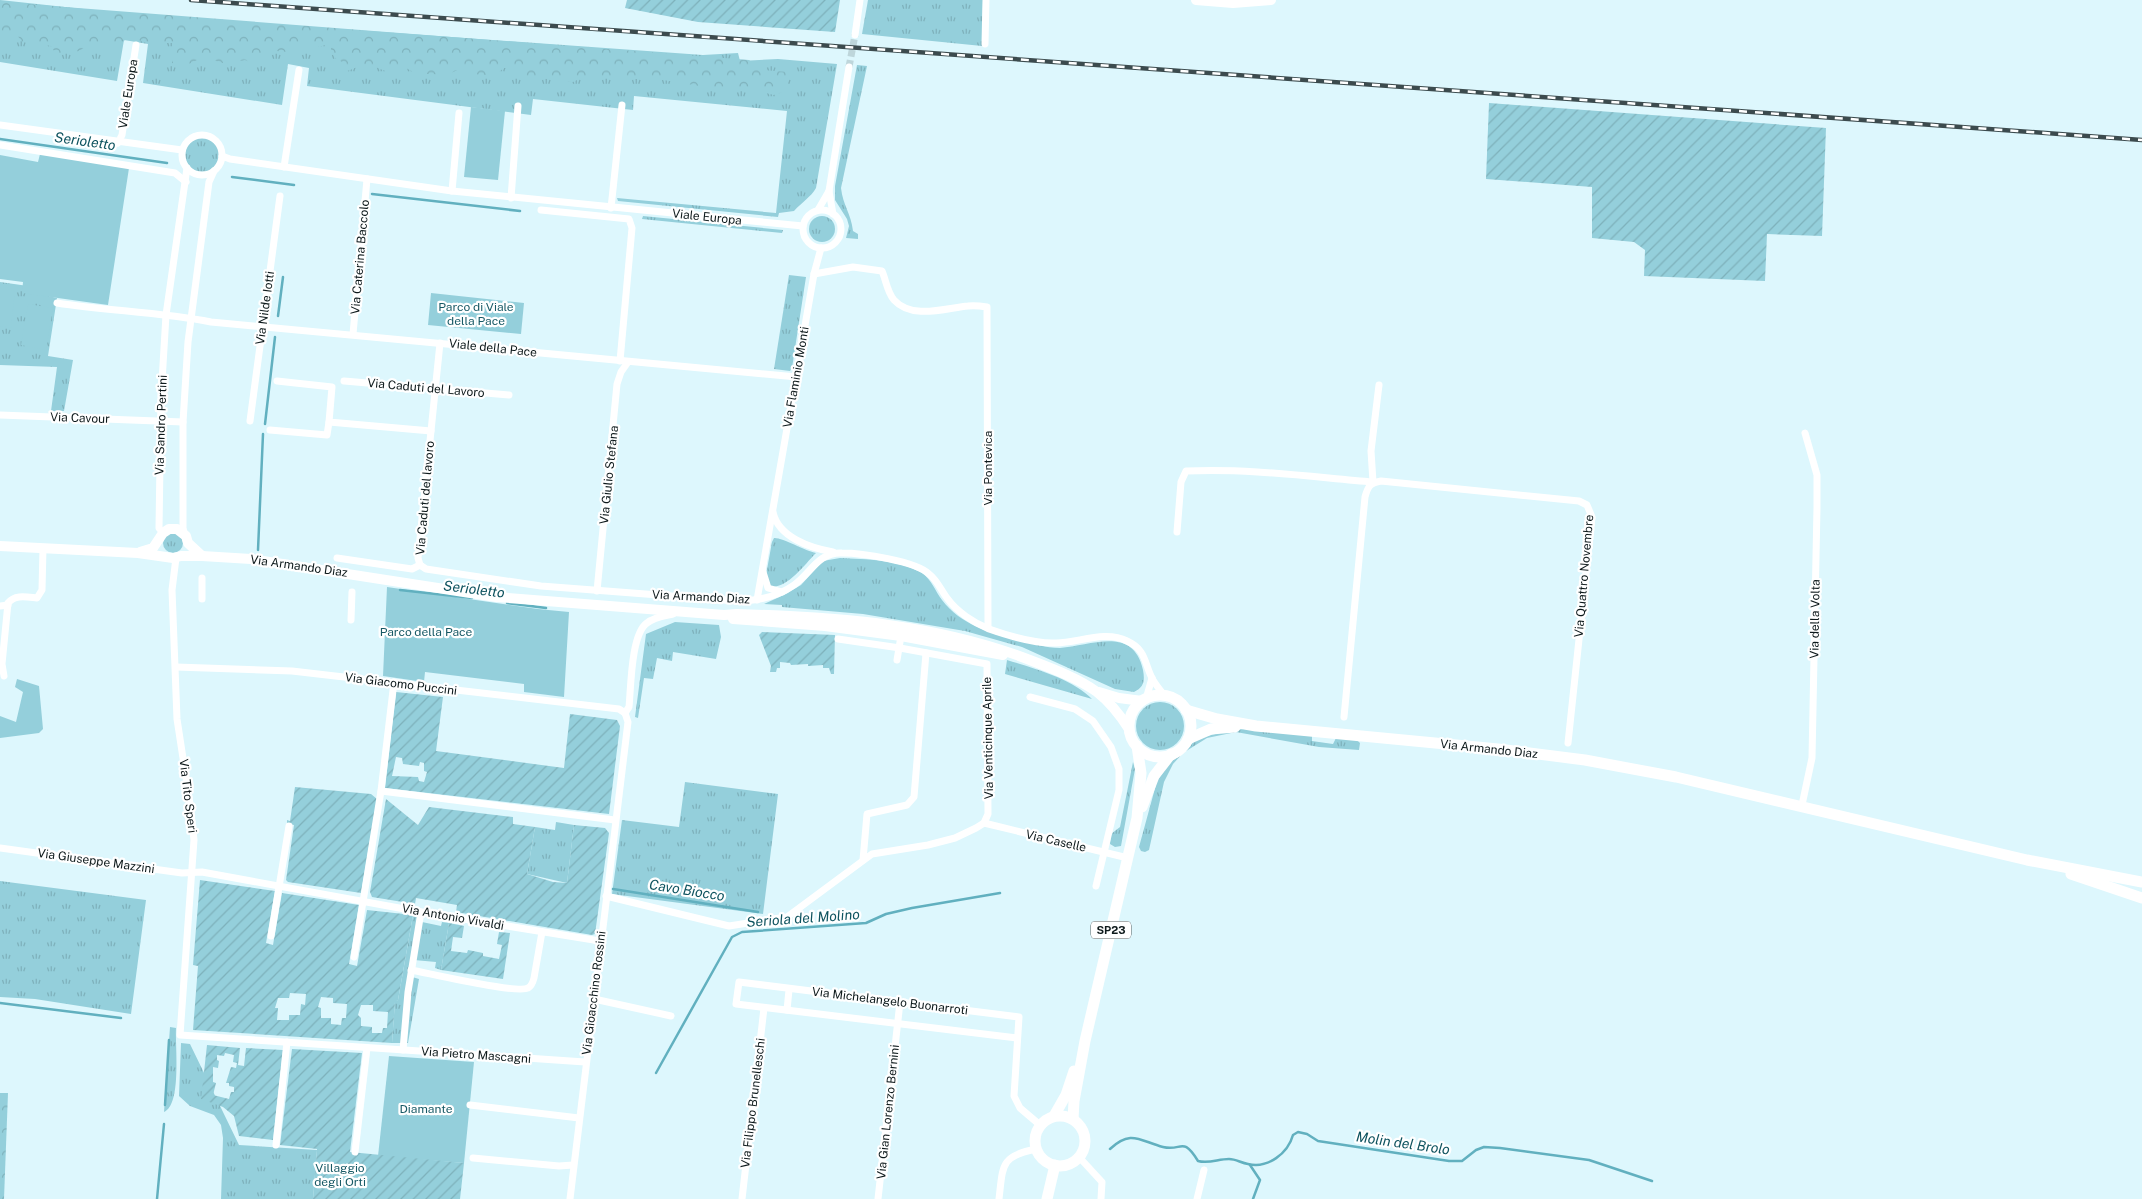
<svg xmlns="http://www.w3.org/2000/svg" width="2142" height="1199" font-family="'Public Sans',sans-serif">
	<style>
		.grass { fill: url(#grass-tufts) }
		.forest { fill: url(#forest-crowns) }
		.park { fill: #94cfdb }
		.garden { fill: url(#garden-furrows); fill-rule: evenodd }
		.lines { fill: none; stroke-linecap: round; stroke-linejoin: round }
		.stream { stroke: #61b0bf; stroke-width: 2.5 }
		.street-tunnel { stroke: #bed6db; stroke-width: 7; stroke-dasharray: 7 3.5; stroke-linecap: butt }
		.street { stroke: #fff; stroke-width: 7 }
		.secondary { stroke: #fff; stroke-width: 10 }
		.primary { stroke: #fff; stroke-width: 11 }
		.rail-casing { stroke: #3c4b4e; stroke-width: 4.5 }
		.rail { stroke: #fff; stroke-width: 2.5; stroke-dasharray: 8; stroke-linecap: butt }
		.labels { text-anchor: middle; stroke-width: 4.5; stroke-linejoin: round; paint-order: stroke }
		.shield { fill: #fff; stroke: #565e5f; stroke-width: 1 }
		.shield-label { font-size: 11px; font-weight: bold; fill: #0d191b }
		.street-label { font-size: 12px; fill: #0d191b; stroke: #fff }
		.park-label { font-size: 12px; fill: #175965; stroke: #fff }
		.water-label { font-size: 14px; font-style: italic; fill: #0e535f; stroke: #fff }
	</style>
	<defs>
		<pattern id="grass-tufts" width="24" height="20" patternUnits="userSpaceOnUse" patternTransform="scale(1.25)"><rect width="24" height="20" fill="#94cfdb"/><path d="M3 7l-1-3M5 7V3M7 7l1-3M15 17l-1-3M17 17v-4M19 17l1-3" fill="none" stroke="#7eb1bb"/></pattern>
		<pattern id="forest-crowns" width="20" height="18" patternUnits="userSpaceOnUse" patternTransform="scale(1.25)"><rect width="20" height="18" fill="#94cfdb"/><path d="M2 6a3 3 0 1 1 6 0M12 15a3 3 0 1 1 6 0" fill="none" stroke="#7eb1bb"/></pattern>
		<pattern id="garden-furrows" width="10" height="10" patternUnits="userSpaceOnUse" patternTransform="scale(1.25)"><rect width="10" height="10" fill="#94cfdb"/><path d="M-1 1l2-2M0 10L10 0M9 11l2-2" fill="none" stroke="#7eb1bb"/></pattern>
	</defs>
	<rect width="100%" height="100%" fill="#ddf7fd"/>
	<g class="grass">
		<path d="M0 0 130 14 703 55 738 53 740 61 778 59 837 64 816 188C811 197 802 202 794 211L779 213 778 217 618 201 617 198 776 213 787 111 634 96 633 110 533 99 531 115 307 86 309 68 288 64 282 105 143 83 148 44 124 40 117 81 0 62Z"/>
		<path d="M868 0H983L982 46 862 34Z"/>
		<path d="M857 65 867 66 841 188C843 206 851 213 853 231L858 234V239L846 238 849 226 847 219 835 200V186Z"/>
		<circle cx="202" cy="155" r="17"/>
		<circle cx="822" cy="229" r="13"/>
		<path d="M643 216 783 230 782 233 642 219Z"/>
		<path d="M789 275 806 277 792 368 790 371 774 369Z"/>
		<path d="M0 282 28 286 27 291 57 298 48 356 73 360 64 411H51L57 367 0 365Z"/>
		<circle cx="173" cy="543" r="10"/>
		<path d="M774 538C781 537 806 551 816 553 804 565 789 587 771 587L766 575 772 542Z"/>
		<path d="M840 558C866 559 899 560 922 573 932 580 935 591 942 600 961 625 990 633 1019 640 1031 643 1046 648 1060 648 1091 646 1133 625 1143 670 1145 681 1144 687 1134 692L1115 689 1022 647 965 631 863 614 782 607V605L764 604 786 594 801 585 823 561Z"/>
		<path d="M675 622 719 625 721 637 716 659 673 652 672 661 657 658 653 679 644 678 638 718 635 717 646 634Z"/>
		<path d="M1007 660C1033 668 1073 679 1092 699L1005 674Z"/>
		<circle cx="1160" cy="726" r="24"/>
		<path d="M1244 729 1312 736V741L1333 744 1336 738 1357 740 1360 743 1359 750 1319 747 1236 732 1207 738 1183 753 1173 764 1164 782 1149 850 1145 852 1141 851 1139 847 1157 781 1171 760 1183 752 1198 738 1233 730Z"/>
		<path d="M1133 762 1135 769 1121 846 1115 847 1110 844 1111 834 1120 827Z"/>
		<path d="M685 782 778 794 763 914 612 894 622 820 679 827Z"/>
		<path d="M556 822 574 825 567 883 527 874 535 827 555 830Z"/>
		<path d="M0 881 146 900 131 1014 35 999 0 997Z"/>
		<path d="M413 915 419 916 409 976 419 979 408 1043H392L395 1001 398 1000Z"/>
		<path d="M422 922 441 926 442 922 449 923 441 970 435 968 436 962 414 960Z"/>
		<path d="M170 1027 176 1028C175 1045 182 1105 164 1112Z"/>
		<path d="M181 1043 190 1044 239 1145 317 1150 313 1199H221L223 1138 221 1125 214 1115 190 1106 179 1096Z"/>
	</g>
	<g class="forest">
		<path d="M0 2 749 60 762 70 789 72 786 91 774 95 742 87H706L663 80 583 77 573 82 522 76 510 68H504L496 74 486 75 472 74 461 68C441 80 438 71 419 75L404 67 396 68 393 72C383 72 378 67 370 65 362 62 355 69 347 71L340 60H337L331 52V47L328 44 319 47 310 43C301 45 293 51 283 52 278 52 273 49 267 48L265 56 254 64 245 60 226 64 203 57 185 66 172 63 173 43H148L132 38 126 39 115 49H111L106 46 103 47 93 42 79 51 56 54 51 46 39 44 36 39H28L23 43 17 35H15L7 47 0 49Z"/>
		<path d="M0 1093H8L4 1199H0Z"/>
	</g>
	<g class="park">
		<path d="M471 107 505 111 498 180 464 177Z"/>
		<path d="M40 154 129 168 108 305 22 293 23 282 0 279V155L38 162Z"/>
		<path d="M0 288 15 291 11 328 0 326Z"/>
		<path d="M431 293 524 303 521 334 428 325Z"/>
		<path d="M28 304 53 308 46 350 21 345Z"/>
		<path d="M387 587 538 609 569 612 564 697 524 692V684L425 672 424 682 383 676Z"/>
		<path d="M17 679 39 686 43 729 39 733 0 738V716L16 722 23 692 15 687Z"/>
		<path d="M389 1056 474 1062 464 1163 378 1156Z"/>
	</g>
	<g class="garden">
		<path d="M627 0H840L835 32 698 22 625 8Z"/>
		<path d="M1489 103 1826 128 1822 236 1767 234 1765 281 1644 276 1645 250 1634 242 1592 238V187L1486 179Z"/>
		<path d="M762 632 835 635 834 674H831L829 668H823V665L808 666V664L791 665 790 663 780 662V668H777L776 672H770L771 666 759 635Z"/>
		<path d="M396 692 443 697 436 751 564 768 570 714 617 720 620 726 609 814 385 788ZM396 757 402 758 403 764 419 766 420 762 424 763V771L427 772 424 782 419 781 418 777 392 776Z"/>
		<path d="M295 787 371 794 377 799 361 893 288 882 286 880 294 825 287 824V820L290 821Z"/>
		<path d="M386 799 418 825 429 807 513 817V824L535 827 527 874 553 882 567 883 574 825 605 828 609 833 595 934 592 935 456 912 457 905 416 898 415 904 372 897 370 892Z"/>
		<path d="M200 880 275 891 266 943 273 945 282 893 359 905 349 964 357 966 367 910 413 915 398 1000 395 1002 392 1043 193 1030 198 966 193 965ZM290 993 306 994 305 1005 301 1004 300 1015H289V1020H277L278 1008H275L278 998H289ZM321 997 333 998V1003L347 1004 346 1018H342L341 1025 331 1024V1018H321V1008L318 1007ZM361 1005H373V1011L388 1012 387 1028H383L382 1033H372V1027L361 1026V1018L358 1015Z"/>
		<path d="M449 923 464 926 462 938 453 937 451 951 467 953 468 950 483 953V956L499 959 502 945 497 944 499 932 510 933 503 979 441 970Z"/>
		<path d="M207 1045 240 1048 238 1065 244 1066 246 1048 283 1050 273 1140 239 1136 234 1116 223 1107 201 1099ZM225 1053 234 1055 233 1062 237 1063 236 1068 231 1067 226 1083H229V1086L234 1087V1092H231L229 1099 213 1095 216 1083 213 1082V1067L218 1068 219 1061 217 1060V1055L224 1056Z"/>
		<path d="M292 1049 362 1053 350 1152 464 1163 460 1199H313L317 1149 280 1145Z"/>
	</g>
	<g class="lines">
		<g class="stream">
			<path d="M0 139 167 163"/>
			<path d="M232 177 294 185"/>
			<path d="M372 194 520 211"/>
			<path d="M278 316 283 277"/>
			<path d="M265 424 275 337"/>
			<path d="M258 550 263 434"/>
			<path d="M400 590 472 598"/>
			<path d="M507 603 546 608"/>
			<path d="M613 889 758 912"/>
			<path d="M0 1003 121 1018"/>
			<path d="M656 1073 732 937 742 932 866 923 886 914 912 908 1000 893"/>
			<path d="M165 1105 169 1040"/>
			<path d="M1110 1149C1131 1129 1140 1141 1163 1147 1182 1152 1182 1135 1198 1161 1209 1164 1218 1159 1229 1159 1236 1159 1241 1163 1248 1164 1268 1169 1288 1153 1293 1135L1298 1132 1307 1134 1318 1141 1449 1161H1462L1476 1150 1484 1147 1500 1148 1589 1160 1652 1181"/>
			<path d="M1250 1165 1260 1180 1253 1199"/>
			<path d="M157 1199 164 1124"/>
		</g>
		<path class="street-tunnel" d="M849 67 855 35"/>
		<g class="street">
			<path d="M855 35 860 0"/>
			<path d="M985 44 986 0"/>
			<path d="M0 125 182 150"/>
			<circle cx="202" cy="155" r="20"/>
			<path d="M118 143 122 135 136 45"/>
			<path d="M0 145 175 173 186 182"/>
			<path d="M222 156 230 159 452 191 803 226"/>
			<path d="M284 167 299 70"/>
			<path d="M452 191 459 113"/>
			<path d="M511 198 518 106"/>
			<path d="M611 208 622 105"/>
			<path d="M541 210 629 219 632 228 620 361"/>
			<path d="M818 210 829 191"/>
			<circle cx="822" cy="229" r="19"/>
			<path d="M833 214 829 191 849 67"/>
			<path d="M814 274 853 267 882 271C886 280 887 292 894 300 912 320 946 308 968 306 975 305 981 306 987 307L988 628"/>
			<path d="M57 303C108 311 160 312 211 322L797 377"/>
			<path d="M353 334 367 179"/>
			<path d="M277 381 332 387 329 422 431 431"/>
			<path d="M344 381 509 395"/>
			<path d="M0 415 183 422"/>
			<path d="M250 421 280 196"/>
			<path d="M270 430 327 435 329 422"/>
			<path d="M773 512C778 537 810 548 833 552"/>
			<path d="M1177 532 1181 482 1186 471C1248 468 1312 477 1373 482L1371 451 1379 385"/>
			<path d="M163 533 159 528 161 398 166 315 187 168"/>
			<path d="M185 536 183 528V422L188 342 209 182 214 171"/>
			<path d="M176 558 172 590 177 719 190 804 194 840 180 1035 585 1062"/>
			<path d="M337 558 412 569 420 565"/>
			<path d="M420 565 426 569 541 586 737 601C757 601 777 597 794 585 811 573 818 552 842 553 861 553 916 561 929 574 937 580 941 590 947 598 957 612 974 623 989 629 1009 636 1034 644 1056 643 1078 643 1105 630 1127 641 1147 650 1144 664 1153 680 1156 685 1160 690 1164 695"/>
			<path d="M420 565 418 558 440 343"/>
			<path d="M763 572 768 588 782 592"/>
			<path d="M202 578V599"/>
			<path d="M597 591 617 384 621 372 628 362"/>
			<path d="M757 600 814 274 821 248"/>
			<path d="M0 606 8 605"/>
			<path d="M351 620 352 592"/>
			<path d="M897 660 901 636"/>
			<path d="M176 667 292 671 619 709 625 713"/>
			<path d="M4 676 2 664 8 603C15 594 27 597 37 598L42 590 43 548"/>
			<path d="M1030 697 1075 709 1093 721 1111 747 1119 769V790L1096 886"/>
			<path d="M1146 699 1152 678"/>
			<path d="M1344 717 1365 497C1368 486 1370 483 1381 481L1579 501 1587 505 1592 517 1568 743"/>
			<path d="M381 791 615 820"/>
			<path d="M1802 805 1812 758 1817 507V475L1805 433"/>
			<path d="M984 823 1128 858"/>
			<path d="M0 848 182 873 202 872 421 912 600 941"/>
			<path d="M863 860 867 814 907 805 914 797 926 653"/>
			<path d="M606 896 729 926 787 917 872 854 928 845 955 838 976 828 984 823 988 814 987 664 900 648 838 639"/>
			<path d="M271 936 289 826"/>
			<path d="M354 957 381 791 394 682"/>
			<path d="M411 970C428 973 517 994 528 988 532 986 533 982 534 978L542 932"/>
			<path d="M594 999 671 1016"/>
			<path d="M787 1010 789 990"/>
			<path d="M1017 1038 736 1004 739 982 1019 1017 1014 1096 1020 1108 1040 1125"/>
			<path d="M403 1050 408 992 421 912"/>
			<path d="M470 1105 579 1118"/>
			<path d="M276 1145 287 1042"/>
			<path d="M355 1152 367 1048"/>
			<path d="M1079 1157 1102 1182 1101 1199"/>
			<path d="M473 1158 559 1166 573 1165"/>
			<path d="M570 1199 628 722 625 713 629 707C631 687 631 634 647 623 654 617 664 616 673 614"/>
			<path d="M742 1199 764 1008"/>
			<path d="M878 1199 900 1002"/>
			<path d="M999 1199C1003 1166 1000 1156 1036 1149"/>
			<path d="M1197 1199 1204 1170"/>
		</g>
		<g class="secondary">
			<path d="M1196 0 1233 3 1271 0"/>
			<path d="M0 546 138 553 173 558 181 556H202L251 559 496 597 724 615 737 614C839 617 940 624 1035 662 1056 670 1079 679 1097 692 1110 702 1120 715 1129 729"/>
			<path d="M140 552 153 548 163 533 169 529H177L186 536 188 543 202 556"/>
			<path d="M733 619 825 626 901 636 1003 655"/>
			<path d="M1099 692 1119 698 1142 701"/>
		</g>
		<g class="primary">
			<circle cx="1160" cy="726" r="31"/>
			<path d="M1186 710 1217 719 1256 726 1498 749 1585 760 1676 777 2027 860 2142 882"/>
			<path d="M1188 739 1211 729 1235 727"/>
			<path d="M1142 807 1154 776 1171 754"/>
			<path d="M2071 874 2142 898"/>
			<path d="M1054 1116 1066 1095 1074 1071"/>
			<circle cx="1060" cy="1141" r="25"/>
			<path d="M1073 1119 1074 1101 1085 1041 1137 818 1141 773 1137 746"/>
			<path d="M1047 1199 1055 1165"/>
		</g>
		<g class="rail-casing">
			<path id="rail" d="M191 0 2142 140"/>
		</g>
		<use href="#rail" class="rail"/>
	</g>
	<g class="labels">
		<rect class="shield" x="1091" y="921.5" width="40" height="17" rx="4"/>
		<g class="shield-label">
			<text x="1111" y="934">SP23</text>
		</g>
		<g class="street-label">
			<text transform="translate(128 94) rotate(-81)" y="4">Viale Europa</text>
			<text transform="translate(707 217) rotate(6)" y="4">Viale Europa</text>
			<text transform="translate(360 257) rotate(-85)" y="4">Via Caterina Baccolo</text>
			<text transform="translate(265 308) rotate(-82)" y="4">Via Nilde Iotti</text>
			<text transform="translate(493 348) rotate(6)" y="4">Viale della Pace</text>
			<text transform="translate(796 377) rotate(-80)" y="4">Via Flaminio Monti</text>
			<text transform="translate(426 388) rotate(5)" y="4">Via Caduti del Lavoro</text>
			<text transform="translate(80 418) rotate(2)" y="4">Via Cavour</text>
			<text transform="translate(161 425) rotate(-88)" y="4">Via Sandro Pertini</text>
			<text transform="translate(988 468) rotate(-90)" y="4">Via Pontevica</text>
			<text transform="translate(609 475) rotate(-84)" y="4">Via Giulio Stefana</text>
			<text transform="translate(425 498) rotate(-85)" y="4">Via Caduti del lavoro</text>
			<text transform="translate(299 566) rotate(8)" y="4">Via Armando Diaz</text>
			<text transform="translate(1584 576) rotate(-85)" y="4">Via Quattro Novembre</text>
			<text transform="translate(701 597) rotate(3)" y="4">Via Armando Diaz</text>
			<text transform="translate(1815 619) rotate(-89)" y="4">Via della Volta</text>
			<text transform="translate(401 684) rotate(7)" y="4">Via Giacomo Puccini</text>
			<text transform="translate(988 738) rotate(-91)" y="4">Via Venticinque Aprile</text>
			<text transform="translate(1489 749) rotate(6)" y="4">Via Armando Diaz</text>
			<text transform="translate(188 796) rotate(83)" y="4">Via Tito Speri</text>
			<text transform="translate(1056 841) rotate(13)" y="4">Via Caselle</text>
			<text transform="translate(96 861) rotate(8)" y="4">Via Giuseppe Mazzini</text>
			<text transform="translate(453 917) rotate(10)" y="4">Via Antonio Vivaldi</text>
			<text transform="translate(594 993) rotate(-83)" y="4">Via Gioacchino Rossini</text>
			<text transform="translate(890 1001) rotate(7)" y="4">Via Michelangelo Buonarroti</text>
			<text transform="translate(476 1055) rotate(4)" y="4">Via Pietro Mascagni</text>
			<text transform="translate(753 1103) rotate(-83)" y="4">Via Filippo Brunelleschi</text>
			<text transform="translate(888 1112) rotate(-84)" y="4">Via Gian Lorenzo Bernini</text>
		</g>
		<g class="park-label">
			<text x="476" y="311">Parco di Viale<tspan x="476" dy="14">della Pace</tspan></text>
			<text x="426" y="636">Parco della Pace</text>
			<text x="426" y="1113">Diamante</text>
			<text x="340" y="1172">Villaggio<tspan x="340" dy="14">degli Orti</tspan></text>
		</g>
		<g class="water-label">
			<text transform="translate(85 141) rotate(8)" y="5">Serioletto</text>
			<text transform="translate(474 589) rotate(7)" y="5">Serioletto</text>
			<text transform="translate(687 890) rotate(9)" y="5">Cavo Biocco</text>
			<text transform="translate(803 918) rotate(-4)" y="5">Seriola del Molino</text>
			<text transform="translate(1403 1143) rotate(8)" y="5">Molin del Brolo</text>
		</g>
	</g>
</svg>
